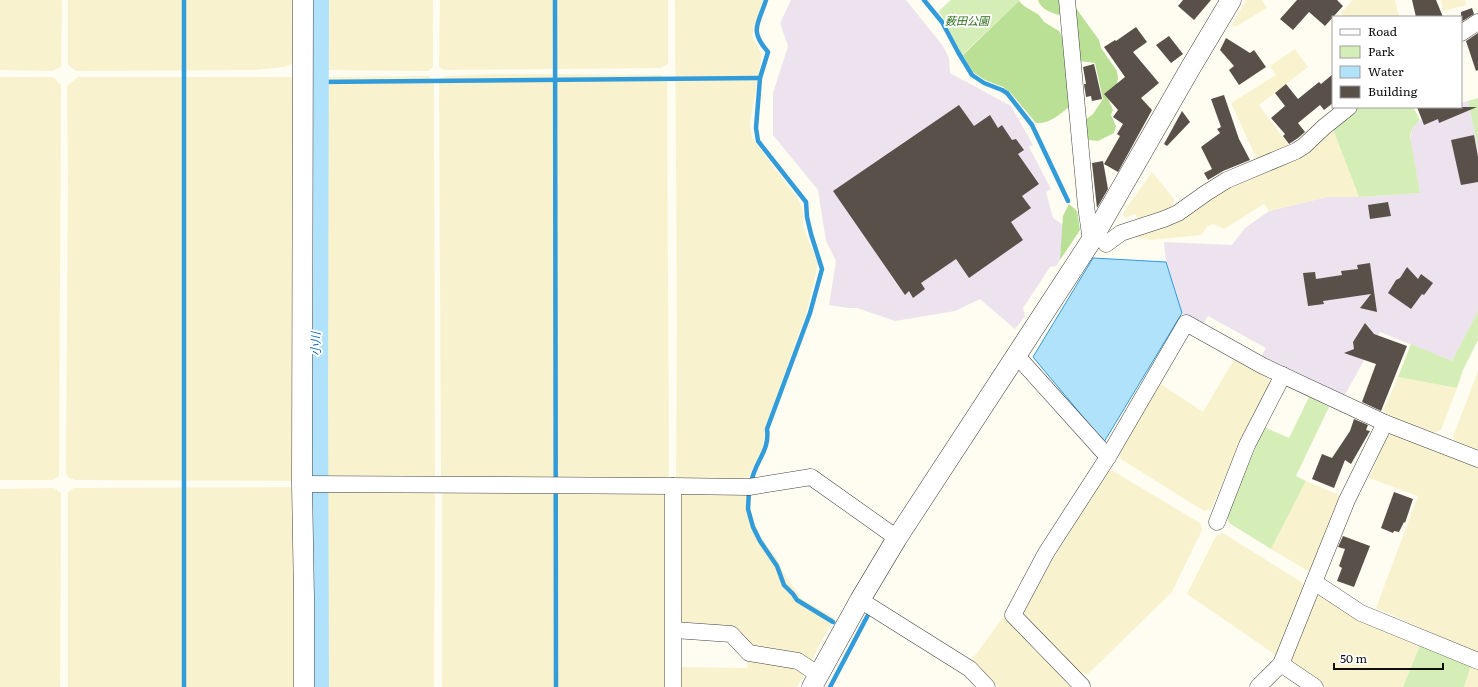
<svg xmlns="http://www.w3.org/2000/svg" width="1478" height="687" font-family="Literata,'Noto Sans JP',serif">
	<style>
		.industrial { fill: #ede3ee }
		.farmland { fill: #f8f3ce }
		.green { fill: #d5eeb7 }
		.forest { fill: #b9e095 }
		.water { fill: #b1e2fb; stroke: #329bd9 }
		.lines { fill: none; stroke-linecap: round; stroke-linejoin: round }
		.stream { stroke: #329bd9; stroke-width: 4.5 }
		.river { stroke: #b1e2fb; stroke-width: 26 }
		.building { fill: #59504a }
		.minor-casing { stroke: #424242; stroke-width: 17 }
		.tertiary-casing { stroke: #424242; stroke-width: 21 }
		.minor { stroke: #fff; stroke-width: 16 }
		.tertiary { stroke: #fff; stroke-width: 20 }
		.labels { text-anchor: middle; stroke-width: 4; stroke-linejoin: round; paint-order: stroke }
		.park-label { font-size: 11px; font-style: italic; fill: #2d6e19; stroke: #fff }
		.water-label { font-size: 12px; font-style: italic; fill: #0d6bad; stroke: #fff }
	</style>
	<rect width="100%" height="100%" fill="#fffcf1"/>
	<g class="industrial">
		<path d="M791 0H906L943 46 949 58 950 73 1011 106 1033 145 1029 147 1051 189 1046 192 1053 218 1063 225 1060 260 1056 266 1050 267 1023 308 1025 316 1015 329 980 299 955 311 895 321 857 308H848L829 305 836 261 826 241 818 190 773 135V93L788 46 780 23Z"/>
		<path d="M1468 101 1478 148V311L1452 361 1380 332 1343 398 1261 357 1266 348 1208 316 1203 324 1182 313 1166 262 1164 242 1232 245 1245 228 1269 211 1327 197H1359L1420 193 1410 139 1413 127 1420 120 1452 107H1461V103Z"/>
	</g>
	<g class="farmland">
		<path d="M0 0H62L61 67 52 71 0 70Z"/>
		<path d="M68 0H297V56L293 63 284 67 255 70 76 71 68 65Z"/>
		<path d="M312 0H433V67L428 71 325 70 320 69H311Z"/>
		<path d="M440 0H668V64L660 68 444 70 439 67Z"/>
		<path d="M675 0H763L752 36 762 55 750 123 752 138 798 199 803 210V226L818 264 807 311 765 428 763 447 749 476 744 478 680 483 676 478 677 324Z"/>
		<path d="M1246 0H1262L1267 8 1235 27 1232 25Z"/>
		<path d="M1353 0H1395L1399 17H1344L1341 13Z"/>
		<path d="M1441 0H1465L1466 5 1443 11Z"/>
		<path d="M1295 49 1308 67 1259 105 1292 150 1259 164 1231 103 1276 75 1270 66Z"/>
		<path d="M495 74 662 75 667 82 669 479 441 477 439 79 447 76Z"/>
		<path d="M429 76 434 83 435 477 430 483 310 480 312 77Z"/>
		<path d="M0 77H53L61 85 59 476 52 480H0Z"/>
		<path d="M78 77H290L297 81 296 477 290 481 75 480 68 477 66 472 68 177 67 86Z"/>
		<path d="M1331 124 1359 197H1327L1269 211 1264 204 1224 229 1213 224 1208 226 1201 235 1151 240 1133 237Z"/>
		<path d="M1152 172 1174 199 1173 211 1141 223 1135 214 1125 218 1123 213Z"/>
		<path d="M1235 358 1267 377 1270 384 1235 455 1211 509 1204 511 1121 459 1119 452 1159 383 1203 412Z"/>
		<path d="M1478 371V452L1455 442 1453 437Z"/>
		<path d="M1398 377 1457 388 1441 430 1431 434 1382 414Z"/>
		<path d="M1394 433 1478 466V653L1376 608 1418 496 1369 478 1387 436Z"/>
		<path d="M1106 471H1113L1200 523 1202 530 1172 592 1088 674 1078 673 1024 618 1023 609Z"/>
		<path d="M1306 481 1344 497 1313 569 1308 571 1271 549Z"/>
		<path d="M291 487 296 494 297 687H68V492L74 488Z"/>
		<path d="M54 488 61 493 60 687H0V489Z"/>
		<path d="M433 489 435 496 434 687H310L312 490Z"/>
		<path d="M684 490 752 493 750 510 760 536 777 559 783 572 802 599 834 618 809 665 679 628 675 495Z"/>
		<path d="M443 491H665L670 498V687H442V496Z"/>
		<path d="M1223 533 1303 583 1306 589 1280 658 1187 594 1216 536Z"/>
		<path d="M1320 595 1420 645 1403 687H1324L1293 665 1290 655 1314 596Z"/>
		<path d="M1004 616 1072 684V687H998L971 661Z"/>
		<path d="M748 658 790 663 805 672 797 687H677V667L747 668Z"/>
		<path d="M1471 665 1478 668V687H1464Z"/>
	</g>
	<g class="green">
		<path d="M951 0H1020L962 55 939 11Z"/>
		<path d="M1478 98V148L1468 101Z"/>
		<path d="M1353 107H1413L1420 120 1413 127 1410 136 1420 193 1359 197 1331 124Z"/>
		<path d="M1478 311V340L1463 370 1457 388 1398 377 1411 344 1452 361Z"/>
		<path d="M1309 397 1329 407 1296 476 1306 481 1271 549 1229 523 1227 516 1264 427 1289 438Z"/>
		<path d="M1420 645 1471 665 1464 687H1403Z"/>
	</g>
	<g class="forest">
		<path d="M1038 0H1061L1062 16C1053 13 1041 10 1038 0Z"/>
		<path d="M1019 1 1024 6 1039 15 1044 22 1059 31 1066 44 1067 92 1070 97 1069 107C1059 115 1049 124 1036 123L1010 92 1003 87 985 80 973 72 963 55Z"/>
		<path d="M1073 4 1099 40 1101 48 1117 71 1118 78 1115 94 1109 101 1113 110 1111 115 1116 126 1114 133 1098 141 1089 140 1085 134 1083 122 1093 114 1103 99 1095 63 1080 61Z"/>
		<path d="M1069 204 1077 211 1080 230 1060 260 1063 216Z"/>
	</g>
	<path class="water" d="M1093 258 1166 262 1182 313 1104 442 1033 357Z"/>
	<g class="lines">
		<g class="stream">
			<path d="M555 0 556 687"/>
			<path d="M924 0 942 22 958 52 972 75 984 83 1002 90 1007 93 1032 125 1068 201"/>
			<path d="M316 82 760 78"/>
			<path d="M751 483C755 460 770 452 767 429L810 313 822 269 811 234 807 217 806 202 758 141 756 128 760 78 768 52C749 30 758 25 766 0"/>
			<path d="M749 490 748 509 753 527 760 541 777 566 784 585 793 594 797 600 833 622"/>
			<path d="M184 687V0"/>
			<path d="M830 687 868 615"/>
		</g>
		<path class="river" d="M316 687 315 396 316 0"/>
	</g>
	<g class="building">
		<path d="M1183 0H1211L1194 20 1178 6Z"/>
		<path d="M1297 0H1337L1343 6 1325 26 1309 12 1293 30 1280 19Z"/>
		<path d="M1412 0H1436L1443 17H1416Z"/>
		<path d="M1472 8 1474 14 1461 22V12Z"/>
		<path d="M1136 27 1147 42 1133 52 1159 83 1141 98 1152 110 1118 172 1104 164 1120 136 1117 134 1123 124 1113 117 1118 110 1104 94 1125 77 1104 47 1115 40 1116 41Z"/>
		<path d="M1478 33V70L1476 71 1466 41Z"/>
		<path d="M1169 36 1183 54 1171 63 1156 45Z"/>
		<path d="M1226 38 1250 53 1254 50 1266 67 1239 85 1229 70 1234 66 1220 50Z"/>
		<path d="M1094 64 1102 99 1092 101 1091 96 1086 97 1084 84H1086L1083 67Z"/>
		<path d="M1333 74V103L1324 110 1320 105 1298 123 1305 132 1298 138 1289 144 1283 136 1285 134 1271 118 1285 106 1275 93 1286 84 1298 99 1319 82 1321 84Z"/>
		<path d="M1224 95 1239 139 1250 160 1223 171 1208 180 1204 173 1212 169 1201 147 1220 133 1217 129 1221 127 1211 99Z"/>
		<path d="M959 105 974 126 990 115 998 128 1002 125 1012 140 1016 139 1024 150 1018 154 1039 184 1022 196 1031 208 1011 222 1023 240 969 278 956 259 921 283 925 289 913 298 909 291 905 295 833 191Z"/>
		<path d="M1417 107H1477L1439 123 1438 119 1424 125Z"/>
		<path d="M1182 111 1190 122 1167 146 1164 144Z"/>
		<path d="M1474 135 1478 157V182L1461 185 1451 140Z"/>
		<path d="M1103 161 1108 189 1097 208 1092 163Z"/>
		<path d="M1388 202 1391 216 1370 219 1368 205Z"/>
		<path d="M1370 263 1377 312 1360 308 1371 294 1323 301 1324 304 1308 306 1303 273 1315 272 1316 279 1342 275 1341 271 1358 269 1357 265Z"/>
		<path d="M1407 267 1418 279 1421 274 1433 283 1424 295 1422 294 1411 309 1388 293 1396 280 1400 278Z"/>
		<path d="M1365 323 1374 334 1407 346 1381 411 1362 402 1376 364 1344 353 1354 349 1353 342Z"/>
		<path d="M1354 419 1368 425 1366 430 1370 431 1351 464 1345 460 1334 488 1312 479 1322 454 1332 458 1350 431Z"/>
		<path d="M1394 492 1413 499 1405 523 1404 522 1399 532 1394 531 1393 533 1381 528Z"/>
		<path d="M1343 536 1370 546 1354 587 1337 581 1342 568 1339 566 1345 549 1338 547Z"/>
	</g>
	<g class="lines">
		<g class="minor-casing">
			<g id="minor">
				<path d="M1067 0 1086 206 1091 241"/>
				<path d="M1461 33 1478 22"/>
				<path d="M1106 244 1121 233 1164 219 1178 213 1206 193 1227 180 1296 151 1304 146 1324 127 1349 107"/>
				<path d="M1017 356 1108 457"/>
				<path d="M302 484 673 486"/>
				<path d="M1217 522 1247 445 1283 375"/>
				<path d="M1314 582 1361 613 1478 661"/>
				<path d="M860 600 970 669 987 687"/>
				<path d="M674 630 731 634 749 653 798 661 819 675"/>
				<path d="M1281 664 1315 687"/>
				<path d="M673 687V486L749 487 811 477 897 538"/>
				<path d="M1081 687 1082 686 1013 615 1046 553 1108 457 1186 323 1263 366 1385 423 1478 459"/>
				<path d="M1258 687 1281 664 1347 500 1385 423"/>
			</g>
		</g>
		<g class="tertiary-casing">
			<g id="tertiary">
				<path d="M303 0 302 484 304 598V687"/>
				<path d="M812 687 860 600 897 538 1091 241 1191 67 1231 0"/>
			</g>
		</g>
		<use href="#minor" class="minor"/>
		<use href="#tertiary" class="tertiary"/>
	</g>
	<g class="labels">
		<g class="park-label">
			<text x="967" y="25">薮田公園</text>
		</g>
		<g class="water-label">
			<text transform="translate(316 344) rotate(-90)" y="4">小川</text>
		</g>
	</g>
	<rect x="1332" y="16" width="130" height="92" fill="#ffffff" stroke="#9f9f9f"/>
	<rect x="1340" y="29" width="20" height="6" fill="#ffffff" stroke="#9f9f9f"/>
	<text x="1368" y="36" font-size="12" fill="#0f0f0f">Road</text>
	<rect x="1340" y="46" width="20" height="12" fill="#d5eeb7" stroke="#9f9f9f"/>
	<text x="1368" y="56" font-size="12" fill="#0f0f0f">Park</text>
	<rect x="1340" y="66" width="20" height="12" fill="#b1e2fb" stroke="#9f9f9f"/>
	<text x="1368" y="76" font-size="12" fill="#0f0f0f">Water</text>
	<rect x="1340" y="86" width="20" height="12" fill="#59504a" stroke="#9f9f9f"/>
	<text x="1368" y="96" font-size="12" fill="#0f0f0f">Building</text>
	<path d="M1334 663v6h109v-6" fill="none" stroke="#0f0f0f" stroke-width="2"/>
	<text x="1340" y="663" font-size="12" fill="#0f0f0f" stroke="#ffffff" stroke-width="3" paint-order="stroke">50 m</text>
</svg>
